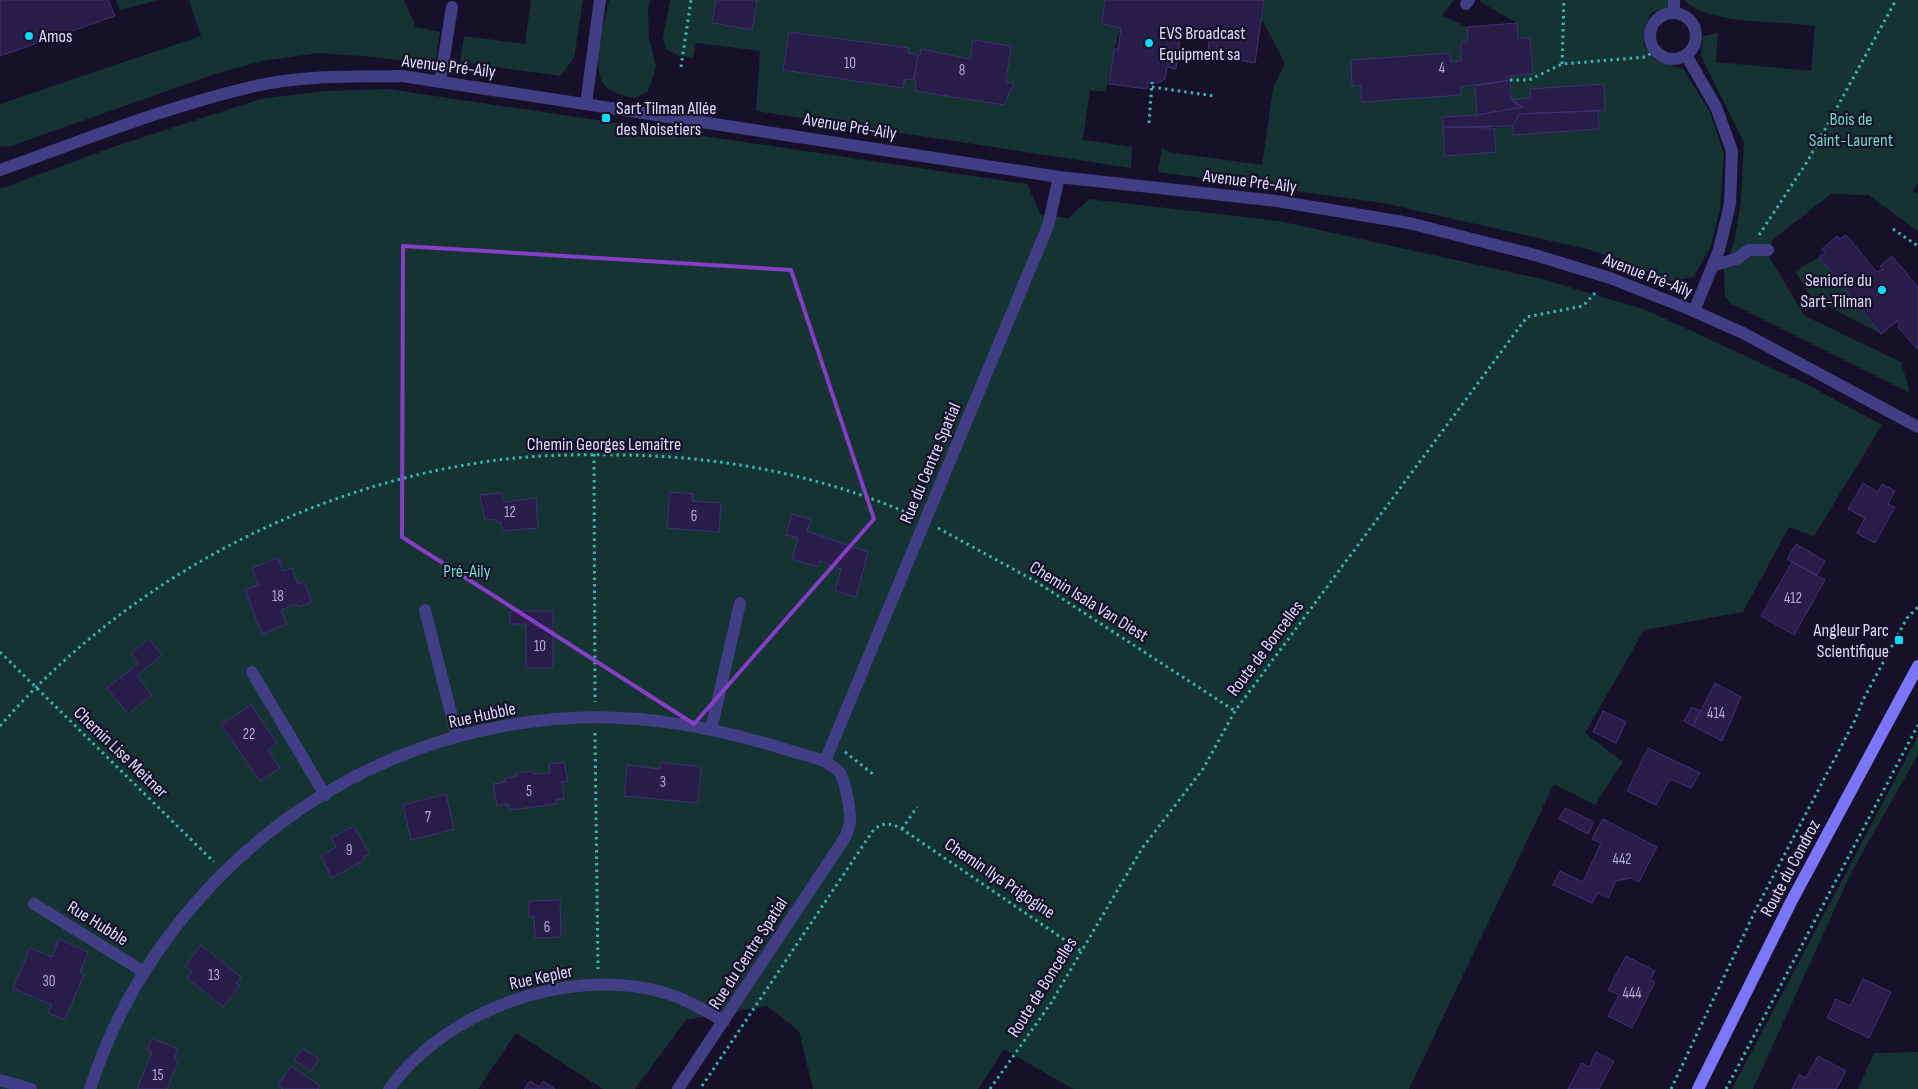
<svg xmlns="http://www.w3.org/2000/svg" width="1918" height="1089" font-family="'Sofia Sans Condensed',sans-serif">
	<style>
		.green { fill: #153332; fill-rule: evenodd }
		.building { fill: #281e49; stroke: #3f3175 }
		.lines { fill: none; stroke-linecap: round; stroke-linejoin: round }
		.path { stroke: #35b8b2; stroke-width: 3; stroke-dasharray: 2.5 4; stroke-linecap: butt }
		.service { stroke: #423e86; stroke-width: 12 }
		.minor { stroke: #423e86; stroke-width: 12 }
		.tertiary { stroke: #423e86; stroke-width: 12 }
		.secondary { stroke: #7b75fa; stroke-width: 12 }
		.marked { fill: none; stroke: #853ec5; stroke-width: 4; stroke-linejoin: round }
		.poi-dot { fill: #0edcf7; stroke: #161129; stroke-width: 2 }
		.labels { text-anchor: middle; stroke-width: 4.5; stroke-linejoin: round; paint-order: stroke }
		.number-label { font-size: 15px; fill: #b1acd1 }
		.poi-label { font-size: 18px; fill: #dfdbfe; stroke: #161129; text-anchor: start }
		.street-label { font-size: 18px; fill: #dfdbfe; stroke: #161129 }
		.park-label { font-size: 18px; fill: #68ddc1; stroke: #161129 }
	</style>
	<rect width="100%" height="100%" fill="#161129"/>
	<g class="green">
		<path d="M116 0H159L120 10Z"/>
		<path d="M189 0H404L416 27 440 32 435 65 374 57 319 53 262 61 215 74 8 147 0 146V104L201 36Z"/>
		<path d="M531 0H583L574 58 560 76 460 62 464 36 525 44Z"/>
		<path d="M609 0H650L648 10 649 38 656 67 648 91 635 98C625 96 614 94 606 87 589 71 605 21 609 0Z"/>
		<path d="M670 0H716L712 23 752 30 757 0H1105L1102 24 1121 28 1114 49 1106 92 1090 90 1083 140 1132 147 1131 168 756 111 760 51 696 43 693 58 679 56 666 49 663 38ZM789 32 908 48V53L919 55 921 49 970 59 973 40 1011 46 1004 105 916 91V81L905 79 903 88 784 70Z"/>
		<path d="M1264 0H1454L1442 15 1467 27 1468 40 1461 43V61L1451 62 1450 53 1351 61 1352 86H1361L1362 102 1461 95V87L1475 86 1477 115 1442 117 1445 156 1496 152 1494 128 1513 126 1514 135 1599 129 1598 111 1605 110 1603 84 1530 89V98L1511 100 1510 76 1533 74 1530 38H1518L1517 23 1480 2 1481 0H1669V7L1652 12 1645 26 1644 46 1655 60 1683 69 1710 112 1724 154 1720 209 1710 248 1693 277 1671 281 1591 250 1383 203 1158 172 1162 148 1169 152 1262 165 1273 88 1285 63 1262 20Z"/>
		<path d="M1684 0H1918V183L1913 191 1918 194V231L1868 195 1831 194 1772 240 1769 257 1805 316 1901 362 1910 393 1730 303 1725 296 1724 269 1734 243 1741 200 1744 143 1701 56 1703 36 1718 33 1716 62 1811 71 1815 26C1781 20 1709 26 1684 0Z"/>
		<path d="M388 89 1027 184 1041 215 1069 218 1089 199 1279 221 1542 279 1646 310 1808 385 1882 425 1814 536 1789 527 1743 612 1644 630 1585 733 1623 762 1595 805 1554 784 1409 1089H1073L1004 1049 978 1089H813L799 1031 767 1006 686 1020 635 1089H603L516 1033 478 1089H0V189L113 147 261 99 324 91Z"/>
		<path d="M1819 257 1881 334 1811 297 1795 271Z"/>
		<path d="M1918 736V754L1850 875 1753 1089H1732Z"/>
		<path d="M1918 1052V1089H1858L1874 1053Z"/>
	</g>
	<g class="building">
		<path d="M0 0H108L115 16 0 56Z"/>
		<path d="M716 0H757L752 30 712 23Z"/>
		<path d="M1105 0H1264L1255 63 1208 55 1209 40 1180 36 1176 69 1167 67 1165 79 1159 83 1148 82 1147 89 1109 84 1114 49H1118L1121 28 1102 24Z"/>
		<path d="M1517 23 1518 38H1530L1533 74 1510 76V80L1461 87V95L1362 102 1361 86H1352L1351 60 1450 53 1451 62 1461 61V42H1466L1468 40 1467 27Z"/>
		<path d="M789 32 909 48 908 53 918 55 914 80 905 79 903 88 783 70Z"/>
		<path d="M973 40 1011 46 1006 82 1014 83 1004 105 915 91 916 81 914 80 918 55H920L921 49 970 59Z"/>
		<path d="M1510 80 1511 100 1523 107 1477 115 1475 86Z"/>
		<path d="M1604 84 1605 110 1519 114 1513 126 1443 127 1442 117 1477 115 1523 107 1511 100 1530 98V89Z"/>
		<path d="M1598 111 1599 129 1513 135V126L1519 114Z"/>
		<path d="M1443 127 1494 128 1496 152 1445 156Z"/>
		<path d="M1846 235 1877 272 1883 269 1880 266 1892 256 1918 287V350L1898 327 1900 325 1897 321 1881 334 1819 257 1825 253 1822 249 1837 236 1840 239Z"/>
		<path d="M1863 483 1878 492 1882 484 1895 491 1888 504 1895 507 1875 543 1857 533 1865 518 1848 509Z"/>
		<path d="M670 492 693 494 692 501 721 503 719 532 667 528Z"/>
		<path d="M502 493 503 502 536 498 538 528 502 531 501 522H497L496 519 485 520 480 495Z"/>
		<path d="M792 514 811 520 807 531 868 552 856 597 835 591 841 569 820 561 818 567 792 559 798 538 786 535Z"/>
		<path d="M1796 544 1825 561 1817 575 1787 559Z"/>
		<path d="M278 558 283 571 292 568 298 584 304 582 312 602 298 607 296 604 281 610 287 624 262 634 245 590 259 585 252 568Z"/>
		<path d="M1792 562 1825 580 1794 635 1761 616Z"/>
		<path d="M510 611H553V668H526V624H510Z"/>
		<path d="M149 639 162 655 137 676 152 695 128 714 107 688 139 663 131 653Z"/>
		<path d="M1715 683 1741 697 1722 741 1693 726Z"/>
		<path d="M251 705 277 743 268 750 280 768 260 781 221 725Z"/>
		<path d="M1692 707 1700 711 1693 726 1684 721Z"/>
		<path d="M1603 711 1626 722 1616 743 1593 732Z"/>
		<path d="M1648 748 1700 773 1691 788 1670 779 1656 805 1627 791Z"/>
		<path d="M564 762 568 781 562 782 564 799 556 800 557 804 510 810 508 804 497 806 493 784 505 782V778L517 776V773L533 771V774L550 773 549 764Z"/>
		<path d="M661 762 701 767 698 803 624 796 627 765 660 769Z"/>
		<path d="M446 794 454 829 411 840 403 805Z"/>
		<path d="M1565 808 1594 822 1588 834 1559 819Z"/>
		<path d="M1603 819 1657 847 1639 882 1632 878 1616 881 1608 898 1598 893 1592 903 1553 885 1560 871 1583 882 1601 843 1592 839Z"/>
		<path d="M354 826 369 854 363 857 364 860 332 878 321 856 336 847 331 838Z"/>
		<path d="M560 900 561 937 535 938 534 916 529 917V901Z"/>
		<path d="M59 939 88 952 80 972 84 974 65 1020 48 1013 52 1005 13 988 30 948 52 957Z"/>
		<path d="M201 945 241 977 236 983 240 986 223 1007 187 978 192 972 185 966Z"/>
		<path d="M1626 956 1655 971 1650 980 1655 982 1632 1028 1608 1016 1619 995 1608 990Z"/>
		<path d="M1863 979 1891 992 1869 1038 1827 1018 1836 999 1850 1006Z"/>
		<path d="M152 1038 178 1049 174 1059 178 1061 167 1089H137L152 1052 147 1050Z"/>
		<path d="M303 1048 319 1059 311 1071 294 1060Z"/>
		<path d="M1596 1052 1614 1061 1599 1089H1568L1582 1063 1589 1067Z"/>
		<path d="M1818 1056 1846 1071 1836 1089H1792L1799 1075 1806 1078Z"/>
		<path d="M291 1066 320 1086 318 1089H283L278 1086Z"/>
		<path d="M530 1081 539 1087 543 1081 555 1089H524Z"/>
	</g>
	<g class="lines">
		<g class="path">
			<path d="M1562 64 1564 0"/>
			<path d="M681 67 691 0"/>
			<path d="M1510 80H1529L1562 64 1646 57 1655 50"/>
			<path d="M1152 87 1214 96"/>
			<path d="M1149 123 1152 82"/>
			<path d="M1893 229 1918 246"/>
			<path d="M1759 235 1807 162 1896 0"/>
			<path d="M594 454 595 702"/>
			<path d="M938 528 1035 581 1235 711"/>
			<path d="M0 652 214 862"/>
			<path d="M0 726C122 586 294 492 477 463 526 455 574 454 622 455 720 456 820 475 910 514"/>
			<path d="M595 733 598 969"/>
			<path d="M845 752 874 775"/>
			<path d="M902 829 917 807"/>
			<path d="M702 1086 874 829C885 822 891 823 902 829L1081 951"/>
			<path d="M990 1089 1051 1003 1143 847 1203 769 1235 711 1527 317 1583 306 1597 291"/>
			<path d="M1671 1089 1756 909 1855 720 1863 700 1907 618 1918 607"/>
			<path d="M1726 1089 1918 725"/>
		</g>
		<g class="service">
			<path d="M1466 4 1469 0"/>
			<path d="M1674 13V0"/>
			<circle cx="1673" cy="36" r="23"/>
			<path d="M1686 55 1716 107 1732 151 1730 204 1719 250 1694 311"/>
			<path d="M440 82 452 7"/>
			<path d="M1715 265 1736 259 1749 250H1768"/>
		</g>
		<g class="minor">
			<path d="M586 104 600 0"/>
			<path d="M425 610 457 737"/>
			<path d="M252 672 325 795"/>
			<path d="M711 730 740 603"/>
			<path d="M825 761 1048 226 1059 177"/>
			<path d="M34 904 144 972"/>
			<path d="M0 1080 31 1089"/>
			<path d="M90 1089C137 943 248 822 388 761 441 738 499 724 556 719 637 712 715 727 791 751 807 756 829 759 840 773 845 780 851 813 850 821 850 826 847 831 846 836L678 1089"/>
			<path d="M389 1089C446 1010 568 966 662 992 684 998 704 1010 724 1021"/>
		</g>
		<path class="tertiary" d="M0 170C84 140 168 106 255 86 304 75 353 77 402 76L1059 177 1277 201 1409 223 1535 255 1610 278 1689 309 1743 333 1918 427"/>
		<path class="secondary" d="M1698 1089 1791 902 1918 666"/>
	</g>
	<path class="marked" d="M403 246 791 270 874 519 694 724 402 537Z"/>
	<g class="poi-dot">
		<circle cx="29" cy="36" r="5"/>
		<circle cx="1149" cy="43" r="5"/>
		<rect x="601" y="113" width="10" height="10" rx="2.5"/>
		<circle cx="1882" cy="290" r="5"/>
		<rect x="1894" y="635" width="10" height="10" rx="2.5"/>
	</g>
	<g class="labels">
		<g class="number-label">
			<text x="850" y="68">10</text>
			<text x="1442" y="73">4</text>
			<text x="962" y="75">8</text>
			<text x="510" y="517">12</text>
			<text x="694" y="521">6</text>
			<text x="278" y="601">18</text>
			<text x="1793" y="603">412</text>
			<text x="540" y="651">10</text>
			<text x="1716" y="718">414</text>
			<text x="249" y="739">22</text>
			<text x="663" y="787">3</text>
			<text x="529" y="796">5</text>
			<text x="428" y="822">7</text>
			<text x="349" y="855">9</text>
			<text x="1622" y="864">442</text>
			<text x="547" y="932">6</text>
			<text x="214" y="980">13</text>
			<text x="49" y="986">30</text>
			<text x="1632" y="998">444</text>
			<text x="158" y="1080">15</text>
		</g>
		<g class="poi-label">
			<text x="1159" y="39">EVS Broadcast<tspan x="1159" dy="21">Equipment sa</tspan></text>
			<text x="39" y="42">Amos</text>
			<text x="616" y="114">Sart Tilman Allée<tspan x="616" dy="21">des Noisetiers</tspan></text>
			<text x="1872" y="286" text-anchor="end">Seniorie du<tspan x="1872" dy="21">Sart-Tilman</tspan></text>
			<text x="1889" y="636" text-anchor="end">Angleur Parc<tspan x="1889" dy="21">Scientifique</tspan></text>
		</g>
		<g class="street-label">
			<text transform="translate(449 66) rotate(7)" y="6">Avenue Pré-Aily</text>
			<text transform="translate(850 126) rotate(9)" y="6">Avenue Pré-Aily</text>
			<text transform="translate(1250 181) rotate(7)" y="6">Avenue Pré-Aily</text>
			<text transform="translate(1648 275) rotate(21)" y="6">Avenue Pré-Aily</text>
			<text x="604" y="450">Chemin Georges Lemaître</text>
			<text transform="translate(930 463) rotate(-67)" y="6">Rue du Centre Spatial</text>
			<text transform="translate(1089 601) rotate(32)" y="6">Chemin Isala Van Diest</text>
			<text transform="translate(1265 648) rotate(-53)" y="6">Route de Boncelles</text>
			<text transform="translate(482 715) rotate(-12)" y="6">Rue Hubble</text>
			<text transform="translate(121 752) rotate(44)" y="6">Chemin Lise Meitner</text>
			<text transform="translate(1790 868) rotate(-62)" y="6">Route du Condroz</text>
			<text transform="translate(1000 878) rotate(34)" y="6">Chemin Ilya Prigogine</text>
			<text transform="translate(98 923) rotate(32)" y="6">Rue Hubble</text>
			<text transform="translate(748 953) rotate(-57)" y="6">Rue du Centre Spatial</text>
			<text transform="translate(541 977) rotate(-12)" y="6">Rue Kepler</text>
			<text transform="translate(1042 987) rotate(-58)" y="6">Route de Boncelles</text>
		</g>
		<g class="park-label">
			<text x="1851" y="125">Bois de<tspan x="1851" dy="21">Saint-Laurent</tspan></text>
			<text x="467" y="577">Pré-Aily</text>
		</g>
	</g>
</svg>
